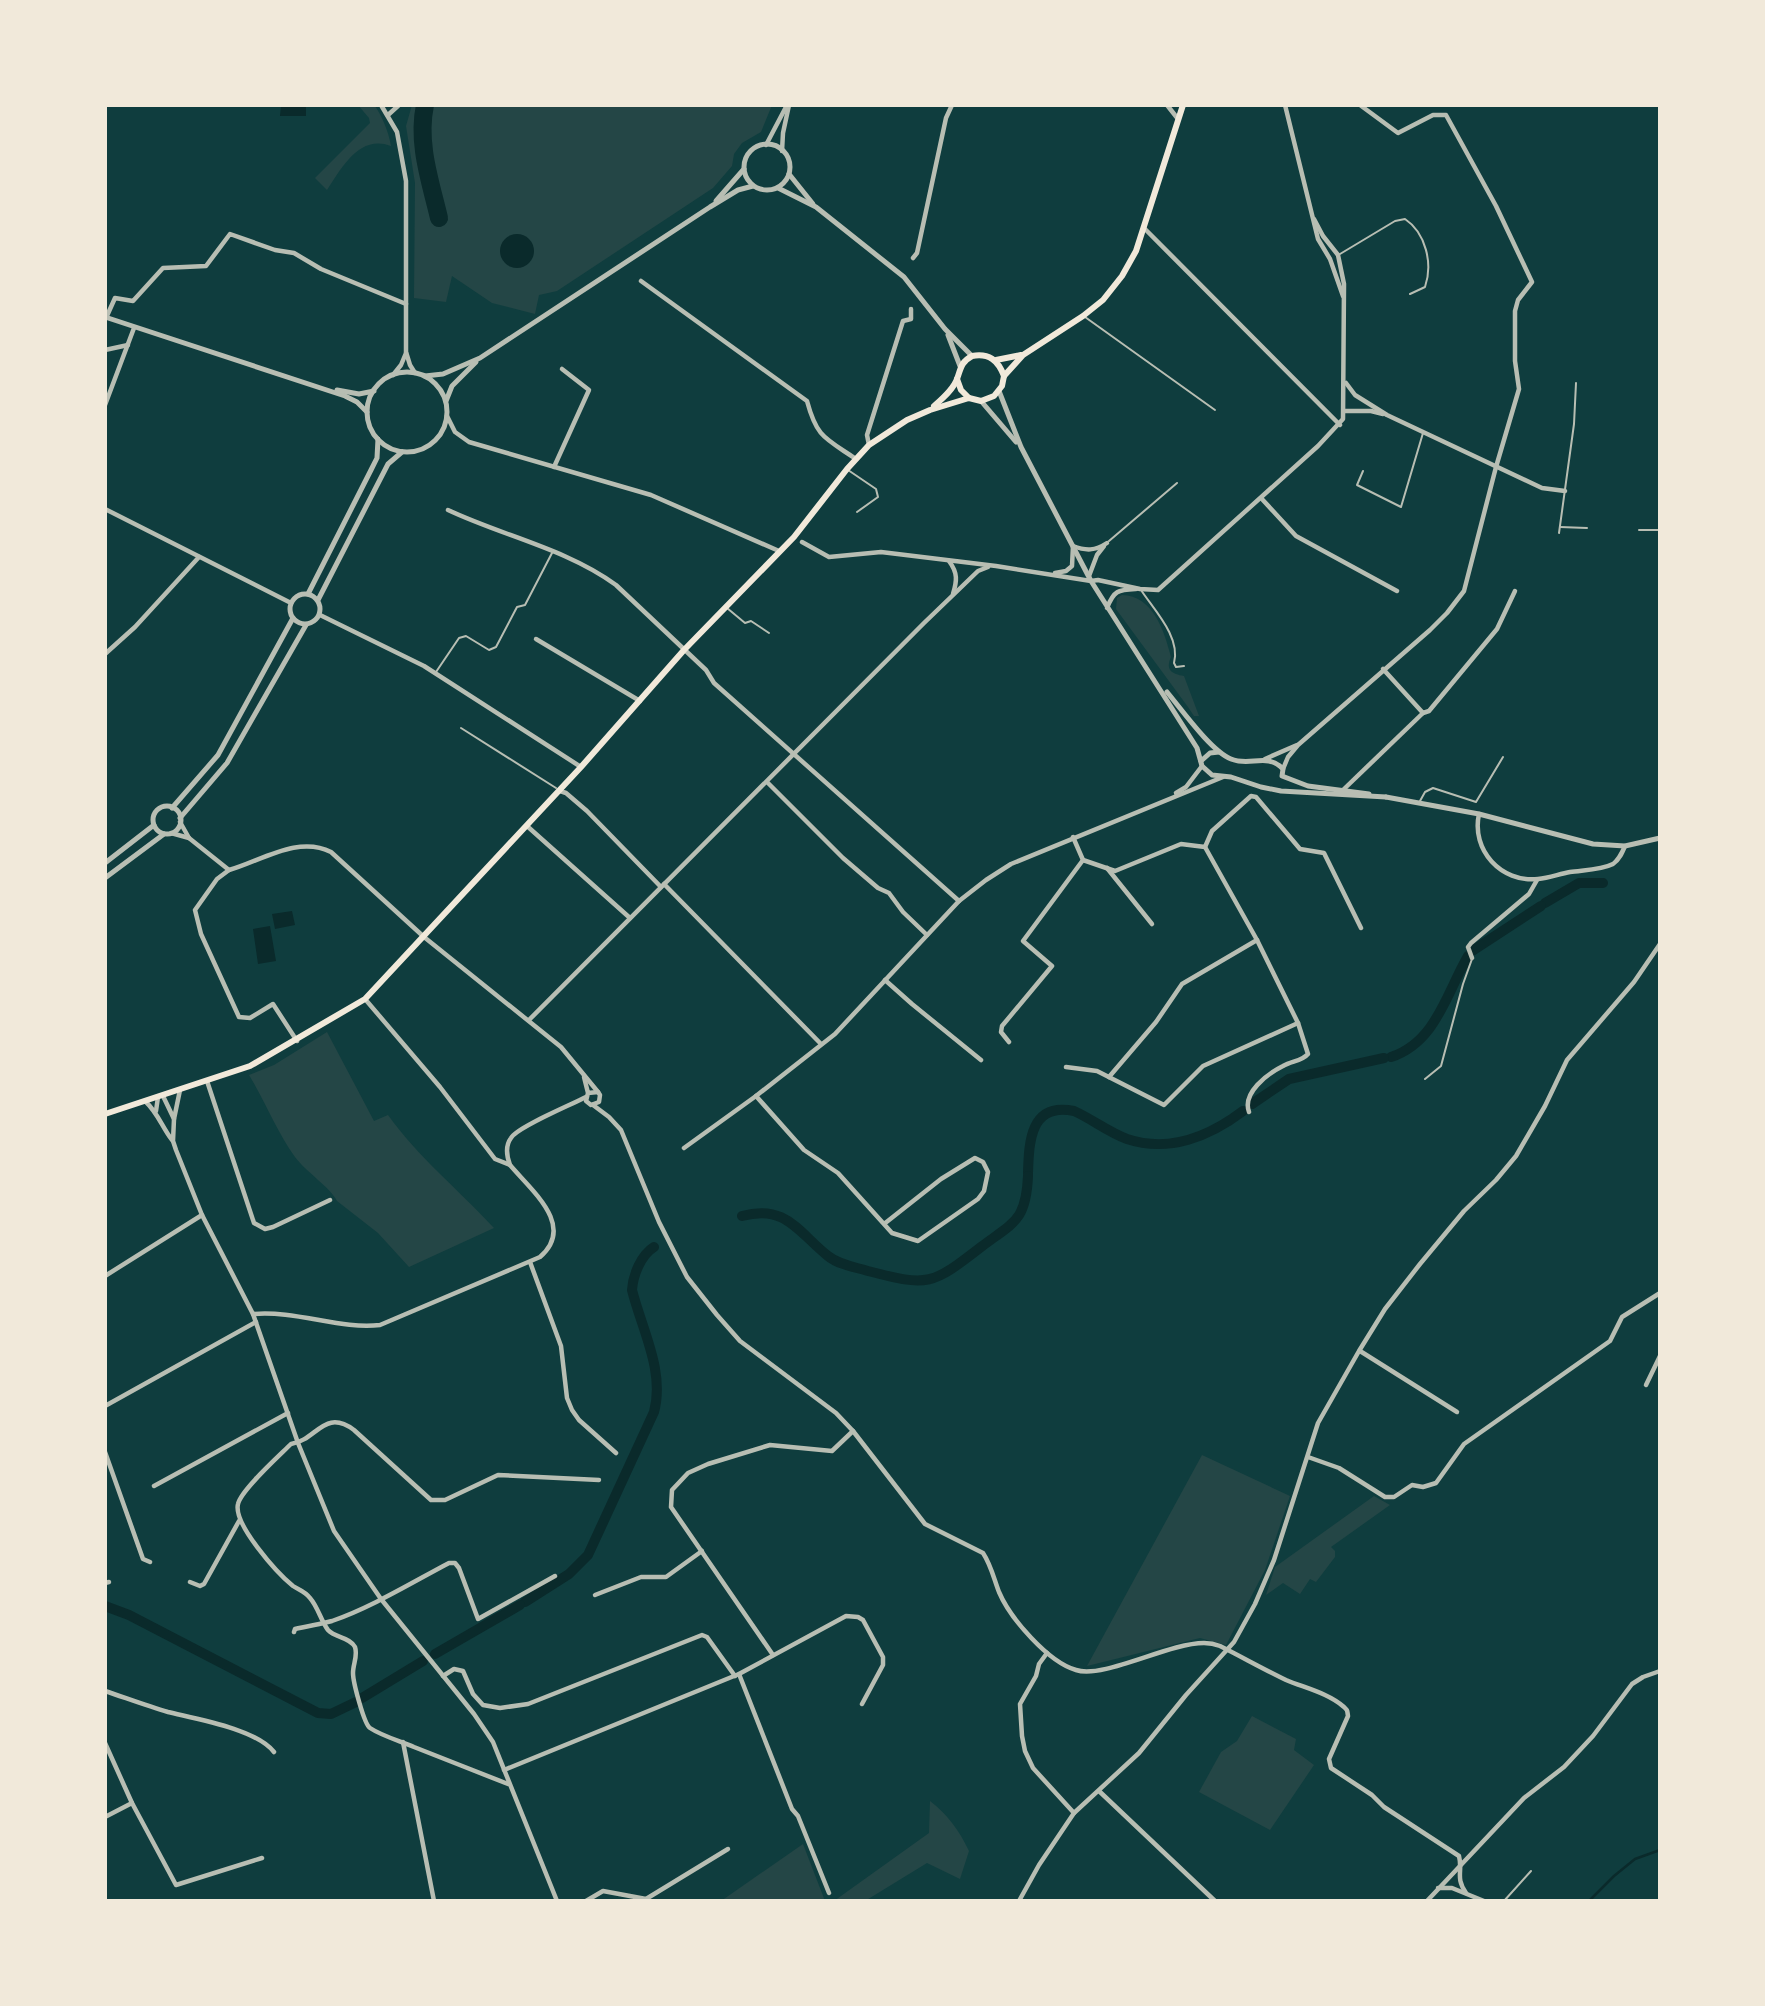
<svg xmlns="http://www.w3.org/2000/svg" width="1765" height="2006" font-family="'IBM Plex Sans',sans-serif">
	<style>
		.green { fill: #244646 }
		.water { fill: #0a2a2b }
		.lines { fill: none; stroke-linecap: round; stroke-linejoin: round }
		.stream { stroke: #0a2a2b; stroke-width: 2.5 }
		.canal { stroke: #0a2a2b; stroke-width: 10 }
		.river { stroke: #0a2a2b; stroke-width: 18 }
		.service { stroke: #b8beb3; stroke-width: 2 }
		.minor { stroke: #b8beb3; stroke-width: 4.5 }
		.tertiary { stroke: #b8beb3; stroke-width: 5 }
		.secondary { stroke: #f1e9da; stroke-width: 6 }
	</style>
	<rect width="100%" height="100%" fill="#0f3d3e"/>
	<g class="green">
		<path d="M358 105H374C382 115 389 133 391 146 360 134 342 167 327 190L315 178 370 123 369 118Z"/>
		<path d="M412 105H772L761 132 742 143 734 154 732 166 713 188 557 291 539 295 535 314 492 303 452 276 446 302 414 298 415 183 406 126Z"/>
		<path d="M1122 595C1153 596 1164 630 1171 657 1165 670 1172 674 1184 676L1199 716H1194L1188 707 1116 609 1117 598Z"/>
		<path d="M327 1032 374 1121 388 1115C418 1157 459 1190 494 1228L409 1267 378 1233 337 1201C330 1187 306 1172 295 1157 277 1132 265 1101 249 1075L274 1065Z"/>
		<path d="M1202 1455 1290 1496 1265 1570 1226 1645 1200 1638 1087 1666Z"/>
		<path d="M1374 1496 1390 1505 1331 1547 1335 1551V1557L1316 1582 1310 1579 1300 1594 1283 1583 1266 1595 1275 1567Z"/>
		<path d="M1252 1716 1296 1739 1294 1750 1314 1765 1270 1830 1199 1792 1221 1752 1237 1741Z"/>
		<path d="M930 1801C948 1815 959 1830 969 1851L960 1879 927 1863 865 1901H834L929 1833Z"/>
		<path d="M803 1844 825 1901H721Z"/>
	</g>
	<g class="water">
		<path d="M281 105H306V116H280Z"/>
		<circle cx="517" cy="251" r="17"/>
		<path d="M292 911 295 925 275 929 272 914Z"/>
		<path d="M270 926 276 961 258 964 253 929Z"/>
	</g>
	<g class="lines">
		<path class="stream" d="M1589 1901 1614 1876 1635 1859 1660 1850"/>
		<g class="canal">
			<path d="M1545 903 1579 883H1603"/>
			<path d="M1472 951 1541 906"/>
			<path d="M1391 1057C1436 1042 1446 994 1468 956"/>
			<path d="M1252 1104 1289 1079 1384 1058"/>
			<path d="M1028 1173C1029 1142 1030 1102 1074 1111 1092 1119 1108 1132 1127 1139 1169 1153 1210 1136 1243 1111"/>
			<path d="M742 1216C786 1204 798 1232 828 1256 839 1265 855 1267 868 1271 929 1287 932 1285 981 1247 1014 1222 1026 1221 1028 1176"/>
			<path d="M525 1602 569 1574 588 1555 654 1412C665 1371 642 1330 632 1290 633 1275 641 1255 654 1247"/>
			<path d="M105 1606 129 1615 318 1713 331 1714 356 1702"/>
			<path d="M435 1654 520 1605"/>
			<path d="M362 1698 423 1661"/>
		</g>
		<path class="river" d="M425 105C417 143 430 180 439 218"/>
		<g class="service">
			<path d="M1340 254 1395 221 1405 219C1426 233 1433 264 1425 287L1410 294"/>
			<path d="M1085 317 1215 410"/>
			<path d="M848 470 876 489 878 497 857 512"/>
			<path d="M1363 471 1357 485 1401 507 1423 433"/>
			<path d="M1560 527 1587 528"/>
			<path d="M1639 530H1660"/>
			<path d="M1559 533 1574 424 1576 383"/>
			<path d="M1109 541 1177 483"/>
			<path d="M1141 590C1154 610 1181 637 1174 663L1176 667 1184 666"/>
			<path d="M727 608 745 623 751 621 769 633"/>
			<path d="M436 672 459 638 466 636 489 650 496 647 517 607 525 605 552 553"/>
			<path d="M461 728 556 788"/>
			<path d="M1420 801 1425 792 1433 788 1476 802 1503 757"/>
			<path d="M1425 1079 1441 1066 1463 984 1472 959"/>
			<path d="M1504 1901 1531 1871"/>
		</g>
		<g class="minor">
			<path d="M381 105 397 132 406 181V352L410 365 415 373"/>
			<path d="M1167 105 1178 119"/>
			<path d="M1285 105 1318 239 1330 259 1343 296"/>
			<path d="M388 115 399 105"/>
			<path d="M766 145 787 105"/>
			<path d="M782 151 783 133 789 105"/>
			<path d="M1145 229 1340 425"/>
			<path d="M913 258 917 253 946 118 952 105"/>
			<path d="M641 281 807 401C817 438 825 438 856 459"/>
			<path d="M106 318 115 298 133 301 163 268 206 266 230 234 275 250 294 253 321 269 406 304"/>
			<path d="M105 350 128 345"/>
			<path d="M393 375 401 365 406 353"/>
			<path d="M1346 383 1355 395 1387 415 1542 488 1565 491"/>
			<path d="M105 405 134 328"/>
			<path d="M1345 411H1371L1383 414"/>
			<path d="M447 416 455 432 469 442 651 495 779 551"/>
			<path d="M869 445 867 435 903 321 911 319V309"/>
			<path d="M554 467 589 390 562 369"/>
			<path d="M1261 498 1296 536 1397 591"/>
			<path d="M105 509 291 603"/>
			<path d="M448 510C503 536 567 549 616 585L706 670 714 683 959 901"/>
			<path d="M802 542 829 557 881 552 996 566 1091 581 1098 580 1140 589 1158 590 1318 446 1343 419 1344 284 1338 255 1323 236 1314 219"/>
			<path d="M949 561C958 573 957 581 953 594"/>
			<path d="M1055 573 1066 571 1072 566 1073 546C1086 551 1095 551 1107 543"/>
			<path d="M1089 576 1097 555 1104 546"/>
			<path d="M1107 608C1114 590 1118 590 1136 589"/>
			<path d="M320 615 424 666 581 767"/>
			<path d="M536 639 640 701"/>
			<path d="M105 654 135 627 199 557"/>
			<path d="M1383 669 1423 713 1429 711 1497 629 1515 591"/>
			<path d="M1265 759 1297 745"/>
			<path d="M1283 769 1288 757 1298 745 1430 630 1447 613 1464 591 1496 467 1519 389 1515 361V311L1518 300 1532 282 1496 206 1446 115H1433L1398 133 1360 105"/>
			<path d="M767 782 843 858 878 888 889 893 903 912 927 935"/>
			<path d="M1343 790 1423 713"/>
			<path d="M560 791 566 793 587 811 661 887"/>
			<path d="M1176 793 1186 787 1202 766"/>
			<path d="M1479 814C1471 850 1501 883 1538 879 1549 878 1559 874 1570 872 1583 870 1601 870 1613 864 1619 860 1622 853 1625 846"/>
			<path d="M180 822 189 838 229 870C261 861 298 835 331 852L424 937 561 1047 598 1092"/>
			<path d="M527 826 630 918"/>
			<path d="M171 833 189 838"/>
			<path d="M1083 860 1115 871 1181 844 1205 847 1212 831 1251 796 1256 797 1300 849 1324 853 1361 928"/>
			<path d="M1107 868 1152 924"/>
			<path d="M229 870 217 879 195 910 201 934 239 1017 250 1018 273 1004 297 1041"/>
			<path d="M664 884 821 1044"/>
			<path d="M1472 958 1468 947 1471 943 1529 894 1537 880"/>
			<path d="M885 980 912 1004 981 1060"/>
			<path d="M365 999 440 1087 495 1159 510 1165"/>
			<path d="M529 1020 924 623 978 571 988 567"/>
			<path d="M1009 1042 1001 1032 1002 1026 1052 966 1023 941 1083 860 1073 837"/>
			<path d="M1066 1067 1097 1071 1164 1105 1203 1066 1298 1023 1257 940 1205 847"/>
			<path d="M584 1077 588 1093 586 1101 591 1105 599 1102 600 1095 598 1092 588 1093"/>
			<path d="M1109 1077 1156 1022 1182 984 1257 940"/>
			<path d="M207 1081 254 1223 265 1229 273 1227 330 1200"/>
			<path d="M163 1096 174 1119 173 1141 176 1150 202 1215 253 1314 298 1443 334 1531 381 1599 474 1714 493 1742 557 1901"/>
			<path d="M756 1096 804 1150 838 1173 892 1233 918 1241 978 1199 984 1191 988 1172 983 1162 975 1158 941 1179 884 1224"/>
			<path d="M145 1101C158 1113 162 1127 172 1140"/>
			<path d="M593 1105 609 1117 621 1130 659 1222 687 1277 717 1315 740 1341 836 1413 853 1431 925 1524 983 1553C991 1565 994 1579 999 1592 1010 1618 1048 1662 1076 1670 1104 1679 1168 1643 1204 1643 1210 1643 1215 1644 1220 1646 1242 1657 1263 1669 1286 1680 1305 1688 1328 1693 1344 1707 1348 1711 1347 1710 1348 1716L1329 1759 1331 1768 1372 1795 1384 1807 1459 1856C1463 1872 1455 1877 1466 1893"/>
			<path d="M156 1111 158 1097"/>
			<path d="M1249 1112C1242 1093 1267 1074 1283 1066 1292 1061 1302 1061 1308 1054L1298 1023"/>
			<path d="M174 1119 180 1090"/>
			<path d="M684 1148 756 1096 835 1034 959 901 986 880 1011 864 1223 777"/>
			<path d="M530 1262 561 1346 567 1398 572 1410 579 1420 616 1453"/>
			<path d="M105 1276 202 1215"/>
			<path d="M253 1314C296 1310 341 1330 380 1325L540 1257C576 1226 532 1191 510 1165 507 1157 505 1146 511 1138 517 1127 571 1105 586 1097"/>
			<path d="M1360 1351 1457 1412"/>
			<path d="M1646 1385 1660 1356"/>
			<path d="M105 1406 256 1322"/>
			<path d="M105 1452 143 1559 150 1562"/>
			<path d="M1308 1457 1339 1468 1385 1497H1394L1412 1485 1423 1487 1436 1483 1464 1444 1610 1341 1622 1317 1660 1293"/>
			<path d="M154 1486 288 1413"/>
			<path d="M190 1582 200 1586 204 1584 239 1521"/>
			<path d="M105 1583 109 1582"/>
			<path d="M595 1595 641 1577H666L702 1551"/>
			<path d="M294 1632 295 1629C306 1626 322 1624 332 1621 372 1607 411 1583 449 1563H455L459 1568 478 1619 555 1576"/>
			<path d="M1047 1653 1039 1664 1036 1676 1020 1704 1022 1736 1025 1751 1033 1768 1074 1813"/>
			<path d="M773 1655 671 1507 672 1490 688 1473 708 1464 770 1445 832 1451 853 1431"/>
			<path d="M739 1674 792 1809 798 1816 829 1893"/>
			<path d="M443 1676 454 1669 463 1671 473 1694 483 1705 500 1708 528 1704 702 1635 707 1637 735 1676"/>
			<path d="M105 1691C126 1698 147 1706 168 1712 197 1719 256 1729 274 1752"/>
			<path d="M403 1742 434 1901"/>
			<path d="M105 1743 132 1803 176 1885 262 1858"/>
			<path d="M504 1770 739 1674 846 1616 858 1617 863 1620 883 1657V1665L862 1704"/>
			<path d="M508 1784C477 1772 445 1759 414 1747 400 1741 382 1736 370 1728 364 1724 353 1682 353 1673 353 1664 358 1656 355 1647 350 1637 335 1638 328 1630 321 1621 318 1607 310 1598 305 1591 299 1590 293 1586 277 1573 233 1524 238 1504 241 1490 279 1456 291 1444 317 1440 324 1408 354 1430L431 1500H445L498 1475 599 1480"/>
			<path d="M1099 1791 1215 1901"/>
			<path d="M105 1817 132 1803"/>
			<path d="M1438 1888H1452L1484 1901"/>
			<path d="M586 1901 603 1891 646 1899 728 1849"/>
			<path d="M1019 1901 1039 1865 1074 1813 1139 1753 1186 1695 1234 1642 1255 1604 1274 1560 1318 1423 1359 1351 1385 1309 1420 1264 1464 1211 1496 1180 1516 1156 1545 1106 1567 1060 1634 982 1660 944"/>
			<path d="M1427 1901 1524 1798 1564 1767 1593 1736 1632 1684 1643 1677 1660 1671"/>
		</g>
		<g class="tertiary">
			<circle cx="767" cy="167" r="23"/>
			<path d="M789 174 813 204"/>
			<path d="M778 188 816 207 904 277 945 329 972 356"/>
			<path d="M716 201 744 169"/>
			<path d="M105 317 345 396 357 402 367 412"/>
			<path d="M948 335 960 366"/>
			<circle cx="407" cy="412" r="40"/>
			<path d="M425 376 443 374 480 358 710 207 738 190 753 186"/>
			<path d="M337 390 359 394 374 391"/>
			<path d="M999 391 1021 447 1091 581 1197 748 1202 766 1212 775 1231 777 1261 787 1281 791 1386 797"/>
			<path d="M446 401 452 386 476 362"/>
			<path d="M981 401 1016 442"/>
			<circle cx="305" cy="609" r="15"/>
			<path d="M308 594 371 470 377 458 378 439"/>
			<path d="M318 600 388 464 402 452"/>
			<path d="M1167 692C1182 710 1211 751 1231 759 1250 767 1267 752 1283 769L1282 776 1308 786 1369 794"/>
			<path d="M1201 761 1210 753 1219 752"/>
			<path d="M1386 797 1479 814 1593 844 1625 846 1660 838"/>
			<circle cx="167" cy="820" r="14"/>
			<path d="M172 808 218 755 293 618"/>
			<path d="M180 818 227 763 306 625"/>
			<path d="M105 863 154 825"/>
			<path d="M105 878 164 834"/>
		</g>
		<g class="secondary">
			<path d="M996 360 1021 355"/>
			<path d="M957 379 961 390 969 398"/>
			<path d="M934 406C942 399 953 390 957 379 961 368 961 362 972 356 989 353 998 360 1004 376"/>
			<path d="M105 1114 250 1066 365 999 581 767 684 650 794 537 847 469 869 445 907 420 930 410 969 398 981 401 994 396 1002 386 1004 376 1023 355 1083 316 1103 300 1122 276 1136 251 1183 105"/>
		</g>
	</g>
	<rect width="1765" height="2006" fill="none" stroke="#f1e9da" stroke-width="214"/>
</svg>
